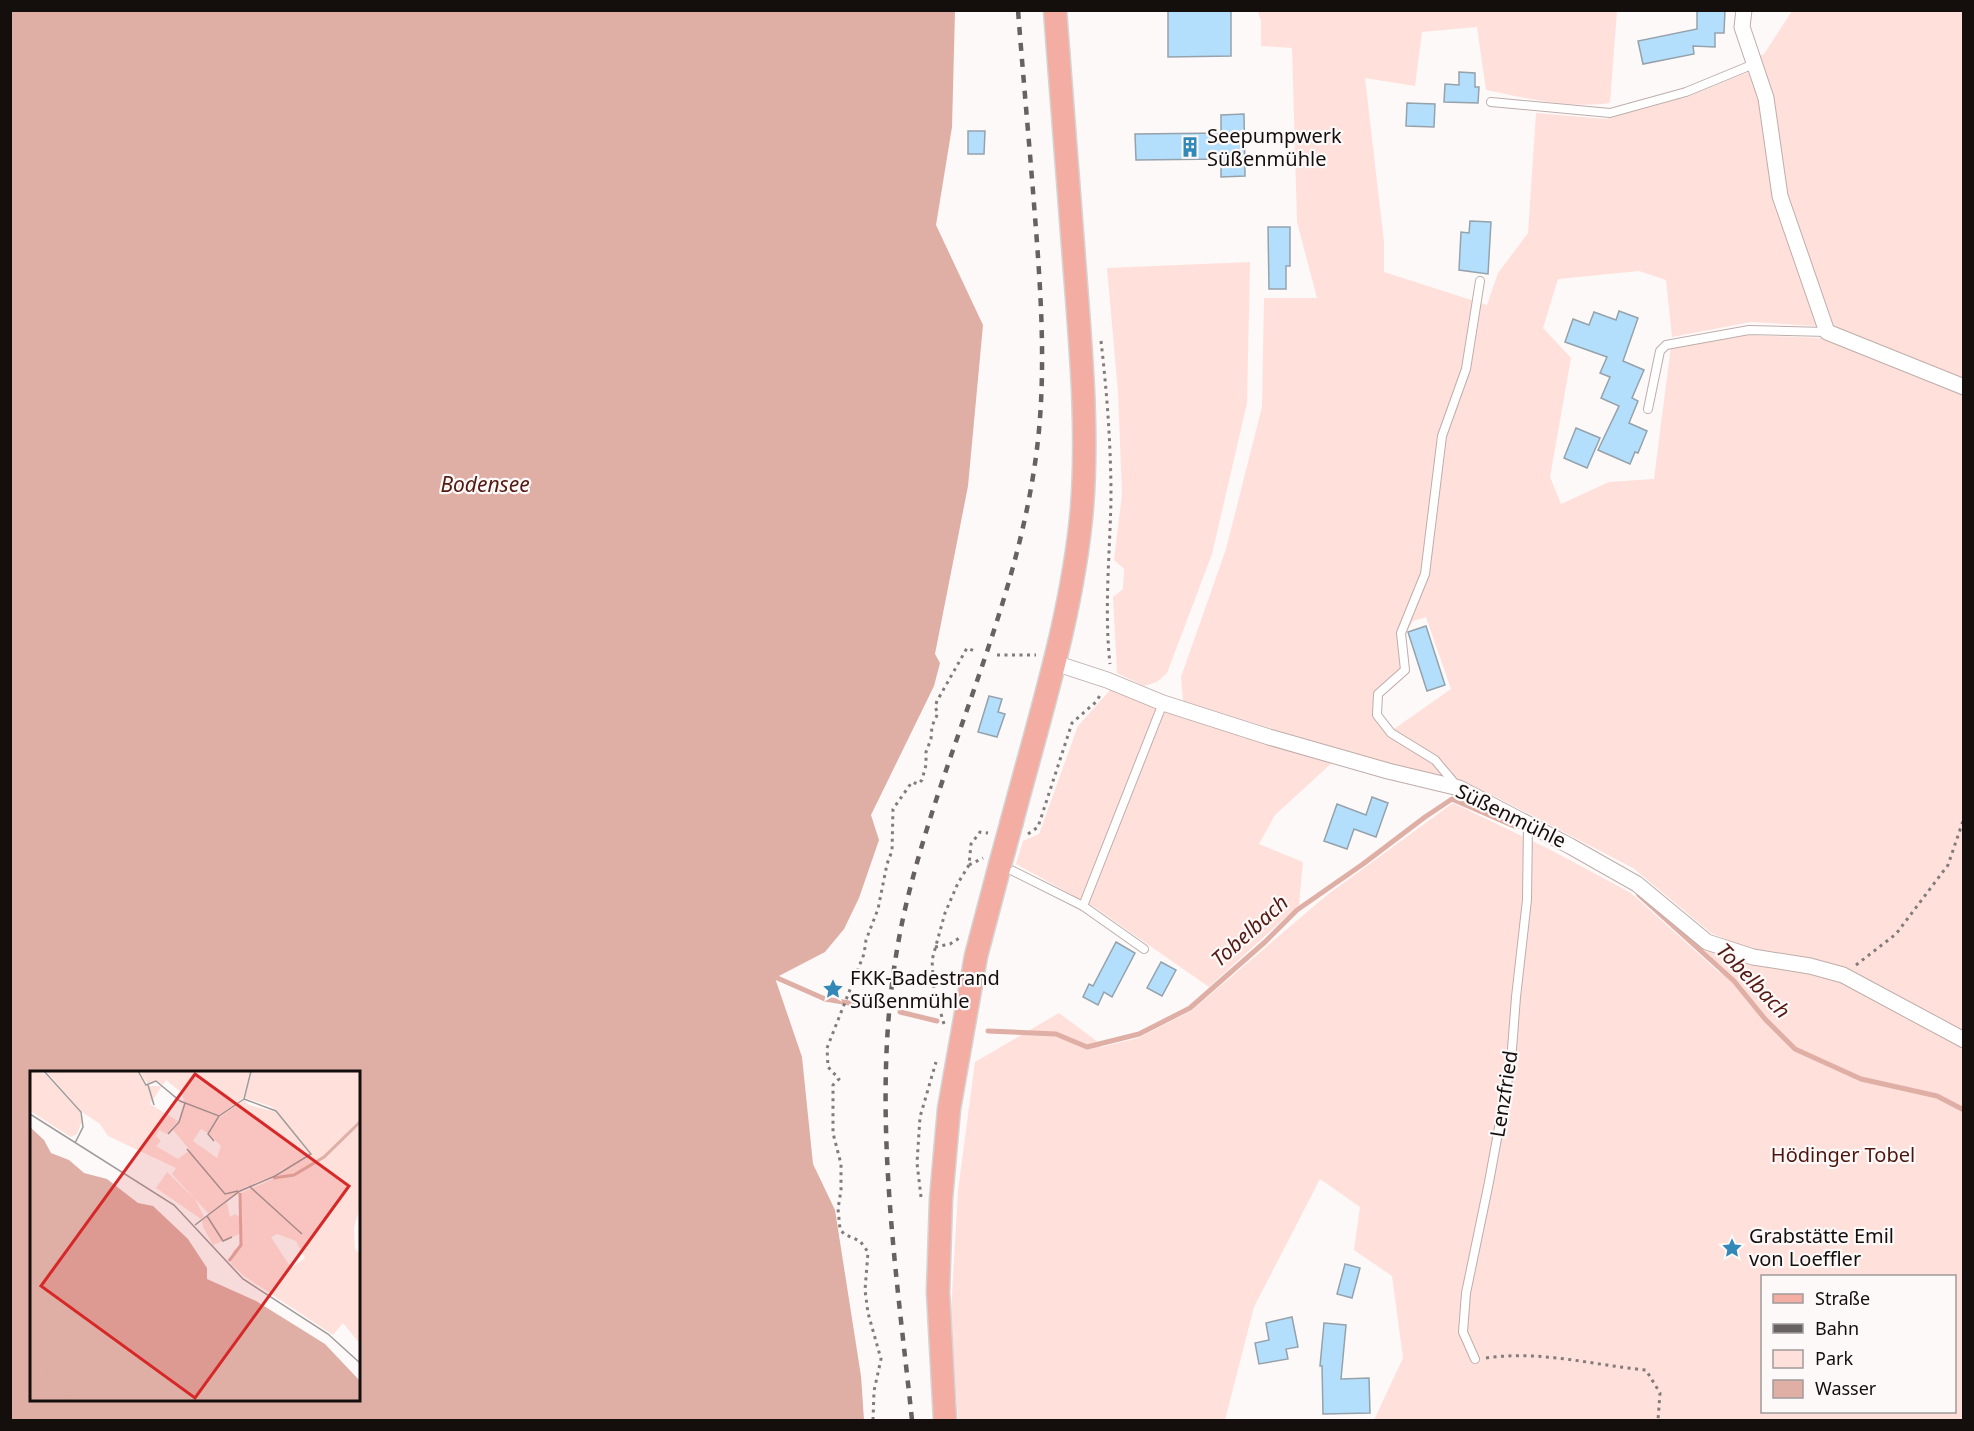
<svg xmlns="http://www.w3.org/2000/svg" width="1974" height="1431" font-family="'Noto Sans',sans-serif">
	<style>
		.green { fill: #ffe0da; fill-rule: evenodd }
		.water { fill: #dfaea5; fill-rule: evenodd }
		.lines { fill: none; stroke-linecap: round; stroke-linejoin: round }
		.stream { stroke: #dfaea5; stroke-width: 5 }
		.building { fill: #b4dffc; stroke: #95a2ab; stroke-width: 1.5 }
		.service-casing { stroke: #beadaa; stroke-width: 10 }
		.minor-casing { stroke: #beadaa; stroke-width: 17 }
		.primary-casing { stroke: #d5d4d3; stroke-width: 25 }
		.path { stroke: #817c7b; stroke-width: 3; stroke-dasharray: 3 4.5; stroke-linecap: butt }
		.service { stroke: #fff; stroke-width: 8 }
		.minor { stroke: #fff; stroke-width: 15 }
		.primary { stroke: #f3ada3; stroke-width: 22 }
		.rail { stroke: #676261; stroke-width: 4.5; stroke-dasharray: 8 8; stroke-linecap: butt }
		.primary-bridge-casing { stroke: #d5d4d3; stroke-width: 25; stroke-linecap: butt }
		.primary-bridge { stroke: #f3ada3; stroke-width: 22 }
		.labels { text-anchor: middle; stroke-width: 4.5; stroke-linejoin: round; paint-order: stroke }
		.poi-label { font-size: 20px; fill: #140e0d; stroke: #fdf9f9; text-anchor: start }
		.street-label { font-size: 20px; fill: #140e0d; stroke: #fdf9f9 }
		.park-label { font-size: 20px; fill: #4f140e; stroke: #fdf9f9 }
		.water-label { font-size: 21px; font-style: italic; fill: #541912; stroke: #fdf9f9 }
		.inset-river { fill: none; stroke: #dfaea5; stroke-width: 3 }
		.inset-road { fill: none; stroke: #a09b9b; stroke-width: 1.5 }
		.view { fill: #d62828; fill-opacity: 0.15; stroke: #d62828; stroke-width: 3 }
		.inset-edge { fill: none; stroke: #140e0d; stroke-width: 3 }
	</style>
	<rect width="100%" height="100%" fill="#fdf9f9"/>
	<g class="green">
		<path d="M1258 11H1617L1610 103C1571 109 1525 98 1486 90L1477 27 1422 32 1415 86 1365 78 1384 242V272L1487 305 1498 273 1528 233 1536 113 1606 119 1687 97 1751 71 1762 99 1817 326 1751 322 1672 337 1666 280 1639 271 1558 279 1543 328 1571 358 1550 477 1561 504 1609 482 1654 479 1671 346 1751 335 1823 338 1963 392V1420H1374L1403 1358 1392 1276 1354 1250 1360 1207 1320 1179 1254 1307 1225 1420H958L951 1311 958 1191 975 1062 1059 1013 1098 1042 1101 1047 1138 1038 1191 1011 1327 895 1453 803 1551 850 1631 893 1721 974 1715 964 1686 937 1689 935 1751 950 1711 933 1633 868 1494 796 1441 776 1365 758 1183 701 1181 677 1226 549 1262 407 1264 298H1317L1297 222 1292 48 1261 46V21ZM1426 617 1451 689 1394 729 1381 713 1383 696 1410 672 1404 636 1413 621ZM1762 1276H1954V1412H1762Z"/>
		<path d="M1792 11H1963V381L1833 327 1787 194 1771 95 1760 56 1764 54Z"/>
		<path d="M1250 262 1247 403 1212 554 1167 673 1157 682 1144 686 1117 673 1113 597 1123 589 1124 569 1114 560 1122 494 1118 392 1107 268Z"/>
		<path d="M1111 689 1334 761 1275 815 1259 844 1303 862 1299 905 1209 987 1094 907 1016 864 1023 841 1039 834 1078 726Z"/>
	</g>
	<path class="water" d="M10 11H955L952 127 936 225 983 325 968 486 935 654 940 663 934 686 871 815 879 840 859 898 844 929 825 952 775 978 802 1057 813 1164 835 1210 861 1376 864 1420H11ZM32 1072H358V1400H32Z"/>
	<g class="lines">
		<g class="stream">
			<path d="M1639 895 1734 981 1765 1019 1795 1049 1861 1079 1937 1096 1964 1110"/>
			<path d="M775 977 825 999 873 1007"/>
			<path d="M900 1012 937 1021"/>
			<path d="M988 1031 1056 1034 1087 1047 1139 1034 1190 1008 1265 942 1297 910 1363 864 1425 817 1452 799 1514 826"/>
		</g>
	</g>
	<g class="building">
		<path d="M1168 10H1231V56L1168 57Z"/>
		<path d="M1697 10H1725L1724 33H1715V47L1693 46 1694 54 1643 64 1638 41 1697 29Z"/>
		<path d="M1459 72 1475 73V87H1479L1478 103 1444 102 1445 84 1459 85Z"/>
		<path d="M1407 103 1435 104 1434 127 1406 126Z"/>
		<path d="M1244 114 1245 176 1221 177V159L1136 160 1135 134 1221 133V115Z"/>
		<path d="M968 131H985L984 154H968Z"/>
		<path d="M1470 221 1491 222 1488 274 1459 270 1461 232 1469 233Z"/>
		<path d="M1268 227H1290V266H1286V289H1269Z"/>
		<path d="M1619 311 1638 318 1623 361 1644 370 1632 398 1638 401 1629 423 1647 431 1638 453 1635 452 1630 464 1598 450 1619 406 1601 398 1610 377 1600 373 1607 357 1565 342 1573 319 1589 325 1594 312 1616 320Z"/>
		<path d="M1576 428 1600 438 1587 468 1564 458Z"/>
		<path d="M1426 626 1445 685 1427 691 1408 632Z"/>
		<path d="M989 696 1002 699 998 712 1005 714 997 737 978 732Z"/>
		<path d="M1372 797 1388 803 1376 837 1354 829 1347 849 1324 841 1337 804 1366 815Z"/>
		<path d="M1116 942 1135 953 1112 997 1104 992 1098 1005 1083 997 1089 984 1093 986Z"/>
		<path d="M1161 962 1176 970 1162 996 1147 988Z"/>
		<path d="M1345 1264 1360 1268 1352 1298 1337 1294Z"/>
		<path d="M1292 1317 1298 1347 1286 1349 1288 1359 1259 1364 1255 1343 1269 1340 1266 1323Z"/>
		<path d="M1324 1323 1346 1325 1341 1379 1369 1378 1370 1413 1323 1414 1322 1366H1320Z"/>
	</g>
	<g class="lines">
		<g class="service-casing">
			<g id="service">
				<path d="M1491 102 1610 113 1686 92 1754 64"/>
				<path d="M1648 409 1660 351 1666 345 1749 330 1827 332"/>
				<path d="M1456 785 1435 760 1391 733 1377 715 1378 694 1405 670 1401 633 1425 574 1442 436 1466 369 1480 281"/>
				<path d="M1001 865 1083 906"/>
				<path d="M1144 949 1083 906 1163 703"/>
				<path d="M1475 1359 1463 1332 1466 1293 1489 1182 1511 1062 1516 997 1527 900 1528 824"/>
			</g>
		</g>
		<g class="minor-casing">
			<g id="minor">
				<path d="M1744 10 1742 27 1766 98 1780 196 1827 332 1964 387"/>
				<path d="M1055 663 1107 680 1163 703 1269 737 1388 771 1459 788 1570 846 1637 884 1707 942 1753 957 1810 966 1843 975 1964 1040"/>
			</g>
		</g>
		<g class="primary-casing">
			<g id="primary">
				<path d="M1012 821C1039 719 1073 613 1082 508 1088 429 1081 351 1075 272 1069 185 1062 98 1055 10"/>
				<path d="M945 1420 938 1292 941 1199 949 1109 976 956 1000 865"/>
			</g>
		</g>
		<g class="path">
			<path d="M1101 341C1107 393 1111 446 1111 498 1110 553 1104 609 1110 664"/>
			<path d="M997 655H1036"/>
			<path d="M1028 834 1038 827 1072 723 1097 701 1101 693"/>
			<path d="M969 865 983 858"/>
			<path d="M935 947 950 944 961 937"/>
			<path d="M1856 965 1896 934 1948 865 1964 818"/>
			<path d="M944 1024 934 990 932 960 945 913 958 883 969 865 971 844 980 832 988 833"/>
			<path d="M921 1197 917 1163 920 1117 936 1062"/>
			<path d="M1486 1358C1541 1350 1592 1365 1646 1370L1660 1393 1658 1420"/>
			<path d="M873 1420 874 1391 881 1359 868 1313 865 1290 868 1252 860 1241 844 1234 840 1229 838 1209 841 1190V1164L833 1133V1085L839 1079 828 1067 827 1048 864 954 866 940 878 909 887 864 892 851 893 809 912 782 918 784 922 780 926 765V752L931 739 932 726 938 713 935 707 937 701 967 648 977 652"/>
		</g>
		<use href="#service" class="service"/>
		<use href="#minor" class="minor"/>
		<use href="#primary" class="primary"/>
		<path class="rail" d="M912 1420C894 1250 866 1074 906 905 941 757 1011 620 1034 470 1048 382 1041 293 1034 204 1029 140 1023 75 1018 10"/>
		<g class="primary-bridge-casing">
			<path id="primary-bridge" d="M1000 865 1012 821"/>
		</g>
		<use href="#primary-bridge" class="primary-bridge"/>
	</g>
	<defs>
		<g id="building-bare" transform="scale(1.62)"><path d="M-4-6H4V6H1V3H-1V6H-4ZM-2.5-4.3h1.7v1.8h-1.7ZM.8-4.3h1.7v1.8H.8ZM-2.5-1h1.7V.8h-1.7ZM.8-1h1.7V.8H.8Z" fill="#3288b7" stroke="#fdf9f9" stroke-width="2.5" paint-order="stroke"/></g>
		<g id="sight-bare" transform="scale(1.62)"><path d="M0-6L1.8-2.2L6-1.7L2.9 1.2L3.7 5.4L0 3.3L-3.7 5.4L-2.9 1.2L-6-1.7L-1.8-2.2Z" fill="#3288b7" stroke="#fdf9f9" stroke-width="2.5" paint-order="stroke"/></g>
	</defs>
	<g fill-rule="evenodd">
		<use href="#building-bare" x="1190" y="147"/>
		<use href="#sight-bare" x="833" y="989"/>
		<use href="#sight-bare" x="1732" y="1248"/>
	</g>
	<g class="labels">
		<g class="poi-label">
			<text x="1207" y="143">Seepumpwerk<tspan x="1207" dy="23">Süßenmühle</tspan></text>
			<text x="850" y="985">FKK-Badestrand<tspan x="850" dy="23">Süßenmühle</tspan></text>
			<text x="1749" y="1243">Grabstätte Emil<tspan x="1749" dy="23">von Loeffler</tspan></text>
		</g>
		<g class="street-label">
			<text transform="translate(1511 816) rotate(26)" y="7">Süßenmühle</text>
			<text transform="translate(1504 1094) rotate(-81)" y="7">Lenzfried</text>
		</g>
		<g class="park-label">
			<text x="1843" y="1162">Hödinger Tobel</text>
		</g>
		<g class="water-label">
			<text x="485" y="492">Bodensee</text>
			<text transform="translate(1250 931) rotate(-42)" y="7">Tobelbach</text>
			<text transform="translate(1753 981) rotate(46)" y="7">Tobelbach</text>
		</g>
	</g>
	<g transform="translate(30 1071)">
		<rect width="330" height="330" fill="#fdf9f9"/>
		<path d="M0 0 16 3 50 41 52 50 47 63 41 66 0 40ZM107 0 116 15H132L120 33 148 50 137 63 129 59 126 65 131 70 126 75 148 88 160 79 143 59 149 52 155 33 188 45 178 62 171 58 163 70 187 87 191 75 179 63 190 46 214 29 219 34 246 41 257 55 247 40 240 35 215 27 221 0H330V136L324 157 325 178 330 183V273L313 252 303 264 214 205 201 193 203 180 211 174 212 162 183 174 173 156 172 150 197 131 200 146 205 143 210 146 212 159 211 122 243 108 259 93 245 104 213 117 179 143 142 103 146 97 78 65 70 53 52 41 17 1ZM247 163 266 170 275 187 261 197 241 166ZM108 0H220L213 27 189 44 154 31 152 22 136 9 133 14 127 10 118 13ZM137 101 165 128 174 146 171 148 126 117Z" fill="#ffe0da" fill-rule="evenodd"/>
		<path d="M0 56 14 69 21 82 39 89 54 102 77 108 108 132 123 135 158 168 177 197V208L226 230 295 273 330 310V330H0Z" fill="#dfaea5"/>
		<path class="inset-river" d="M243 107 264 104 294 86 330 51M199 190 211 174 210 122M0 282 42 330"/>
		<path class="inset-road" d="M14 0 51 41 53 56 45 72M108 0 116 14 126 10 150 30 189 45 214 28M118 14 124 34M214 28 221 0M0 43 144 134 213 208 298 263 330 292M138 63 149 51 155 32M184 70 178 63 189 45M157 78 195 123 208 120M219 115 272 163M177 145 193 170 202 166M165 154 210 120 245 105 281 83 246 40 214 28"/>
		<path class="view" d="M165 3 319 115 165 327 11 215Z"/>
		<rect width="330" height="330" class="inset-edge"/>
	</g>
	<rect width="1974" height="1431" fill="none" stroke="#140e0d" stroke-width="24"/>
	<rect x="1761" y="1275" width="195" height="138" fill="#fdf9f9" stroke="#a09b9b" stroke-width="1.5"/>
	<rect x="1773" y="1294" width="30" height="9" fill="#f3ada3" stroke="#a09b9b" stroke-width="1.5"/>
	<text x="1815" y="1305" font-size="18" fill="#140e0d">Straße</text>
	<rect x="1773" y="1324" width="30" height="9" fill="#676261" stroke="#a09b9b" stroke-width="1.5"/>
	<text x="1815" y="1335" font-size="18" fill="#140e0d">Bahn</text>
	<rect x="1773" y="1350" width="30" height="18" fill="#ffe0da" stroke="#a09b9b" stroke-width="1.5"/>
	<text x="1815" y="1365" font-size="18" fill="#140e0d">Park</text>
	<rect x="1773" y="1380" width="30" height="18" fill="#dfaea5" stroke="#a09b9b" stroke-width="1.5"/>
	<text x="1815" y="1395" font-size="18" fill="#140e0d">Wasser</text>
</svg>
